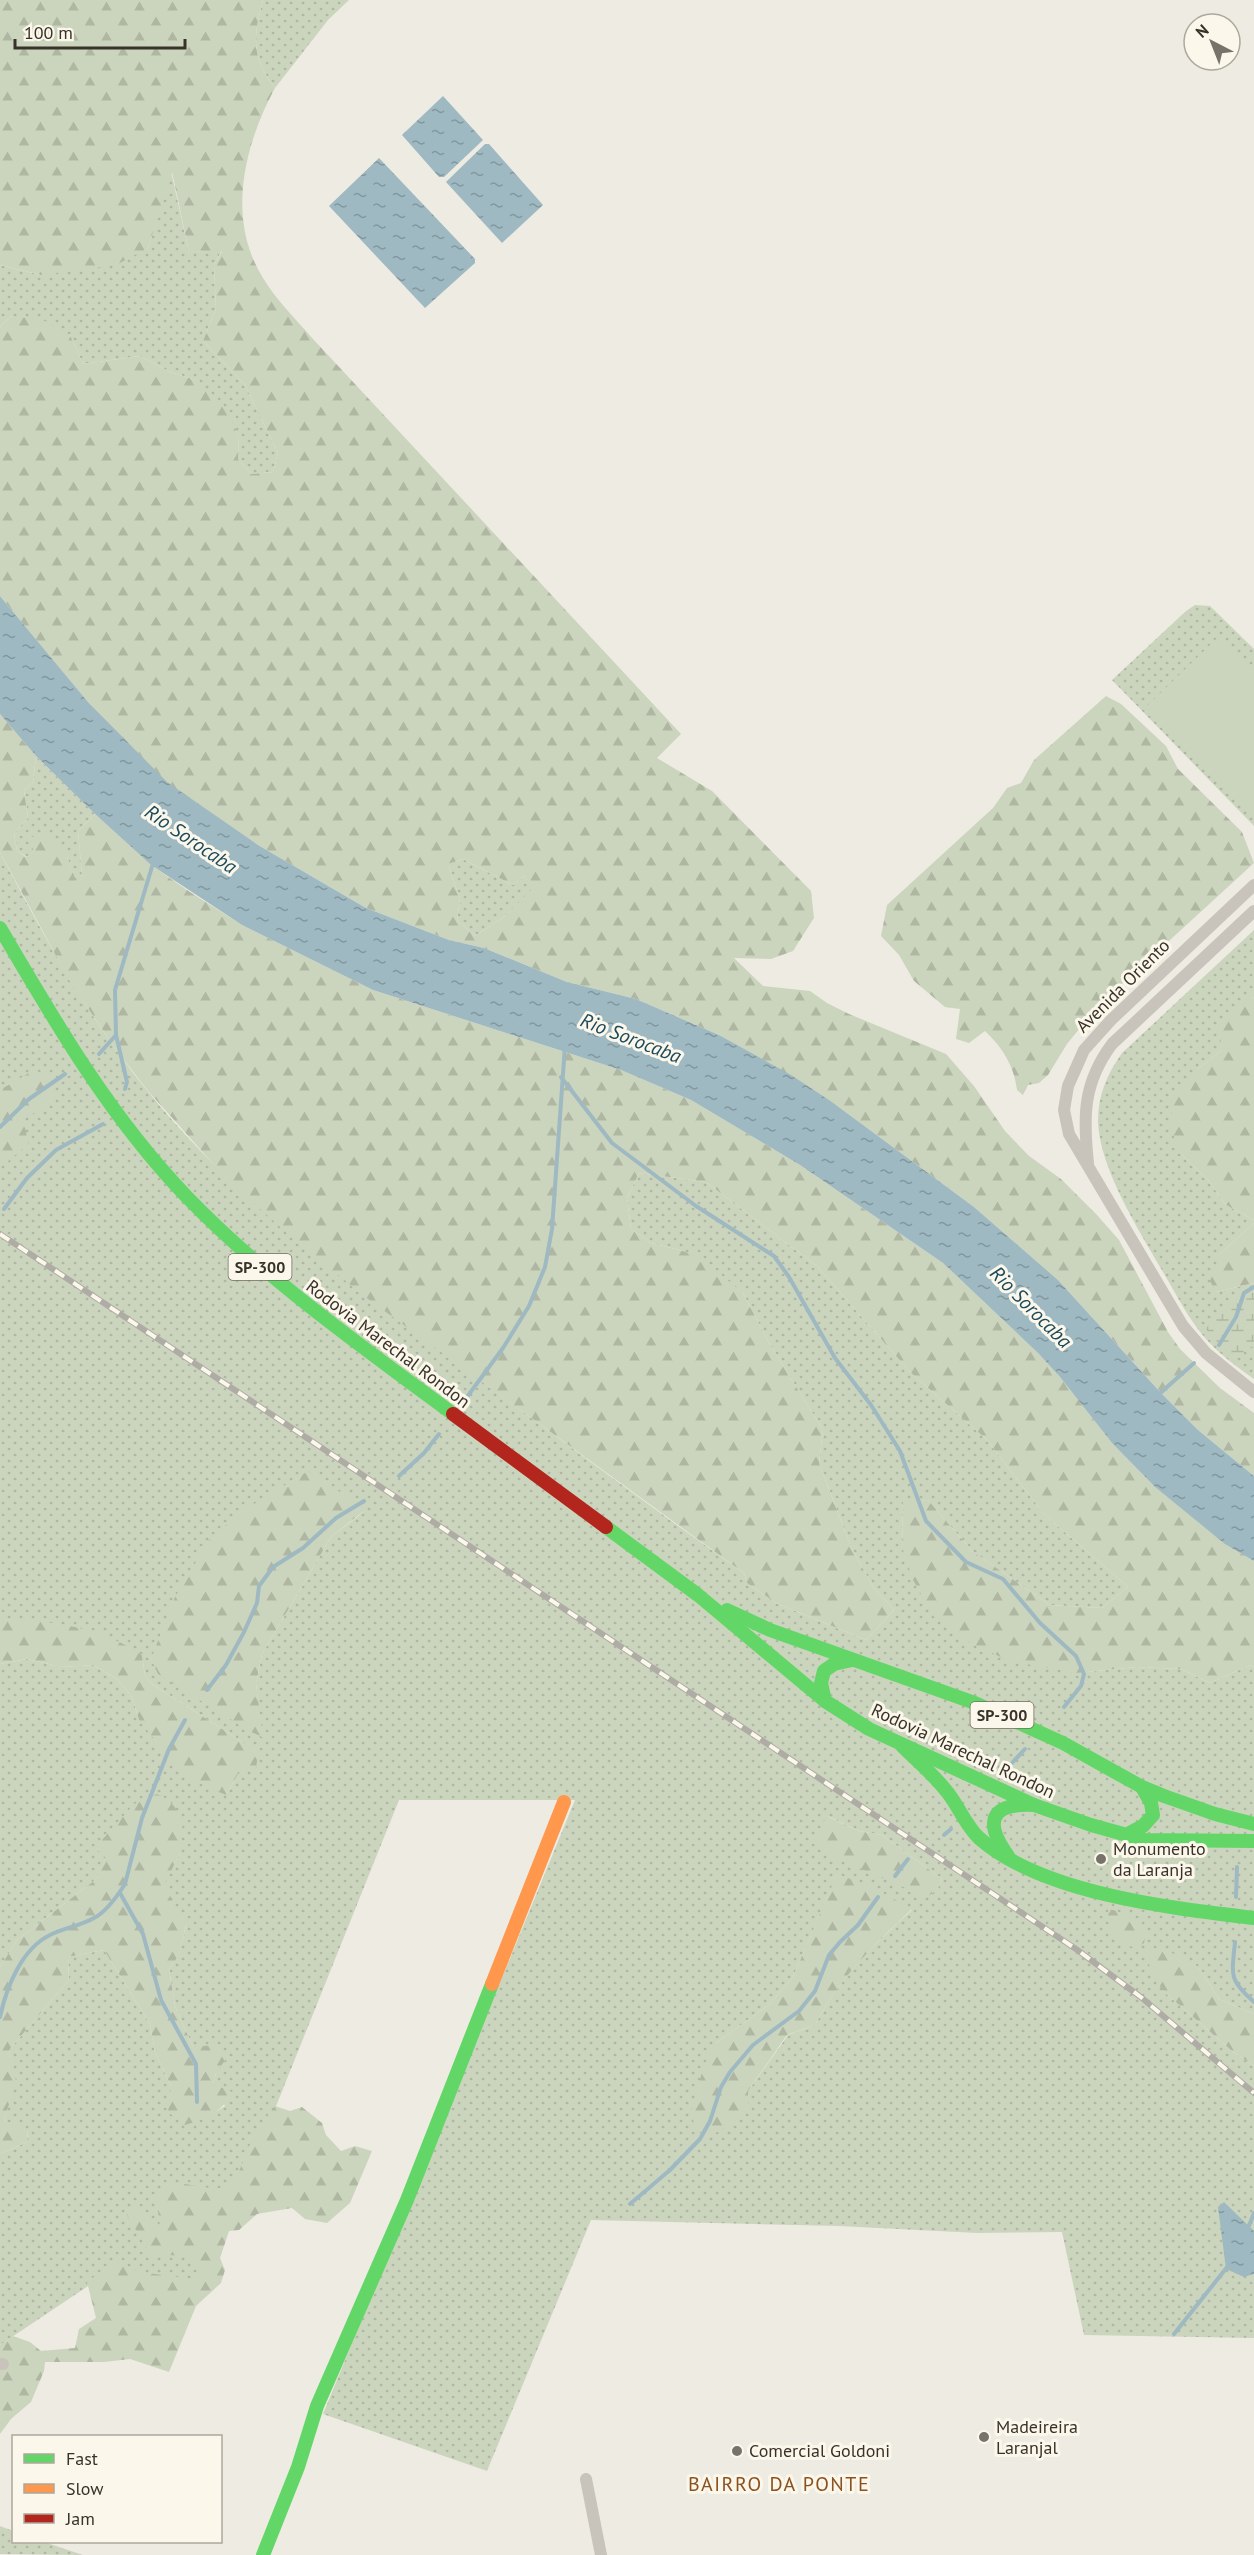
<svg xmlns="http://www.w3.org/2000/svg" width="1254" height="2555" font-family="'PT Sans',sans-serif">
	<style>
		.grass { fill: url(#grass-dots); fill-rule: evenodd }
		.forest { fill: url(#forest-firs); fill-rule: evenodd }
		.wetland { fill: url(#wetland-marsh) }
		.garden { fill: #cbd5bd }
		.water { fill: url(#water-ripples) }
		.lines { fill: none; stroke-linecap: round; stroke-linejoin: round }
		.stream { stroke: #9eb9c1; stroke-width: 4 }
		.street { stroke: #c8c4bc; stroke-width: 12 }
		.fast { stroke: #63d668; stroke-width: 14 }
		.slow { stroke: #ff974d; stroke-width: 14 }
		.jam { stroke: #b3261e; stroke-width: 14 }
		.rail-casing { stroke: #afaca6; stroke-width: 6 }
		.rail { stroke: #fbf7eb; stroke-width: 4; stroke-dasharray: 11; stroke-linecap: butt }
		.poi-dot { fill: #78736a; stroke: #fbf7eb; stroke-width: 2 }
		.labels { text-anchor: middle; stroke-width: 6; stroke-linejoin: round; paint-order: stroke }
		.shield { fill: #fbf7eb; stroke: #736d63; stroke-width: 1.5 }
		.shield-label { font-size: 16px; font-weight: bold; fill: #393229 }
		.street-label { font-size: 18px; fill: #393229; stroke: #fbf7eb }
		.poi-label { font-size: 18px; fill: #393229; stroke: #fbf7eb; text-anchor: start }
		.water-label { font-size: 20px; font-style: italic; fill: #1d4a5c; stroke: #fbf7eb }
		.neighbourhood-label { font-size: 20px; letter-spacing: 1.5px; fill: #8b5120; stroke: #fbf7eb }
	</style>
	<defs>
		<pattern id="grass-dots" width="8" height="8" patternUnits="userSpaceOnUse" patternTransform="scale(1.5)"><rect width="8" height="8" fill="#cbd5bd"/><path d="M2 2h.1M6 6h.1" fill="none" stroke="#afb7a2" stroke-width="1.8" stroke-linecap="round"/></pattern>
		<pattern id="forest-firs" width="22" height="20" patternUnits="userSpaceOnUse" patternTransform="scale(1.5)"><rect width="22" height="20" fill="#cbd5bd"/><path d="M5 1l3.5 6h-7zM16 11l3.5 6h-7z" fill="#afb7a2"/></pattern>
		<pattern id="wetland-marsh" width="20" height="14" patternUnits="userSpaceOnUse" patternTransform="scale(1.5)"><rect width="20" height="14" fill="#cbd5bd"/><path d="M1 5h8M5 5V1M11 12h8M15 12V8" fill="none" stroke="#afb7a2"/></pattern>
		<pattern id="water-ripples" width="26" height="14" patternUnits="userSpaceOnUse" patternTransform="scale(1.5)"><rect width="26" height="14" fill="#9eb9c1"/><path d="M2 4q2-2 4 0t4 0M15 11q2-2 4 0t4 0" fill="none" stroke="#82979d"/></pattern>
	</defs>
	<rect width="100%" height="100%" fill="#eeebe3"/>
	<g class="grass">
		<path d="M263 0H349L328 20 275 88C251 57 253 37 263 0Z"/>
		<path d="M171 171 189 252 222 250 214 265 216 309 203 341 245 385 278 453 273 472 251 474 238 459 239 436 196 380 170 372 140 356 83 364 70 335 11 316 0 327V265L41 275 148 248Z"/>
		<path d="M1195 605 1210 606 1254 649V826L1112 680 1186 611Z"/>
		<path d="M36 756 95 814 78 831 82 875 78 888 67 857 33 851 27 857 17 851 14 833 28 818 24 790 33 782Z"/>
		<path d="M0 852C43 935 87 1016 146 1089 241 1207 363 1294 484 1383 570 1446 656 1511 744 1573L747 1583 776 1603 866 1640 894 1610 873 1587 851 1547 819 1463 823 1430 769 1343 743 1293 683 1251 651 1243 631 1229 627 1198 639 1173 706 1182 818 1267 910 1372 986 1439 1044 1514 1128 1587 1102 1608 1050 1605 972 1551 928 1500 903 1502 902 1547 1077 1673 1137 1667 1181 1669 1210 1683 1250 1665 1254 1667V2014L1219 1999 1199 1968 1162 1990 1232 2051 1254 2066V2338L1084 2335 1062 2232 977 2233 839 2226 591 2220 487 2471 323 2414 575 1800H399L203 2288 115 2268 0 2345V2154L27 2142 28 2130 4 2121 15 2081 9 2050 69 1980 68 1957 104 1950 150 2024 155 2052 171 2086 217 2111 225 2106 213 2084 216 2073 193 2047 175 2006 169 1969 179 1954 186 1926 163 1885 180 1853 96 1847 108 1859 95 1880 17 1940 0 1967V1664L27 1659 62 1667 93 1665 117 1679 132 1697 139 1720 226 1795 238 1774 244 1743 152 1684 145 1676 142 1655 75 1627 16 1621H0ZM366 1510 331 1537 262 1654 256 1684 262 1737 151 1658ZM827 1816 859 1831 882 1835 942 1879 937 1890ZM837 1875 912 1910C871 1947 841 1976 815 2025L788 2035 748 2091 716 2043 769 2005 793 1977Z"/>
		<path d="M463 859 513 885 524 876 535 887 504 917 475 936 457 920 460 899 448 864Z"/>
		<path d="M1254 930V998L1251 997 1222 1050 1198 1069 1181 1154 1208 1180 1226 1205 1254 1220V1223L1220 1254 1216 1292 1254 1283V1379C1237 1367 1219 1354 1205 1338 1188 1318 1176 1294 1163 1272 1140 1232 1099 1168 1098 1121 1098 1095 1107 1074 1122 1053Z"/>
		<path d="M0 2526 13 2531 14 2542H44L83 2555 0 2554Z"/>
	</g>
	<g class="forest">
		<path d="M0 0H263C253 37 251 57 275 88 244 145 226 219 263 278 276 300 296 319 313 339L681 734 657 758 712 791 811 891 814 918 793 951 771 959 734 958 763 986 810 991 827 1003 849 1014 946 1054 974 1086 1005 1131 1029 1156 1061 1179 1097 1215 1119 1240 1168 1332 1180 1349 1220 1388 1254 1413V1476L1198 1430 1161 1393 1058 1280 974 1207 832 1102 719 1035 636 999 567 982 484 948 449 940 366 908 258 845 167 783 88 702 0 596V327L11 316 45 321 70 335 83 364 140 356 170 372 196 380 222 403 239 436 238 459 251 474 273 472 278 453 245 385 203 341 216 309 214 265 222 251 189 252 172 172 148 248 116 265 41 275 0 265ZM463 859 513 885 524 876 534 887 504 917 475 936 457 920 460 899 448 864Z"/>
		<path d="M1106 696 1121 704 1166 746 1178 769 1242 832 1254 863 1098 1006 1067 1044 1048 1075 1039 1083 1028 1085 1023 1095 1017 1090C1014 1066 1003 1048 985 1031L969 1043 956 1039 960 1009 945 1007 914 981 899 955 881 936 887 905 993 808 1007 788 1021 783 1034 760Z"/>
		<path d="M0 714 36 756 33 782 24 790 28 818 14 833 17 851 26 857 33 851 31 837 50 833 67 857 78 886 82 875 78 831 95 814 151 865 190 892 242 925 373 990 621 1070 691 1100 800 1165 943 1263 1038 1353 1060 1377 1112 1443 1155 1487 1225 1543 1254 1561V1667L1250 1665 1210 1683 1181 1669 1137 1667 1077 1673 1009 1661 967 1641 934 1617 913 1580 902 1547 903 1501 928 1500 972 1551 1050 1605 1102 1608 1128 1587 1044 1514 986 1439 910 1372 818 1267 706 1182 639 1173 627 1198 631 1229 651 1243 683 1251 705 1261 743 1293 769 1343 823 1430 819 1463 851 1547 873 1587 894 1610 866 1640 776 1603 747 1583 744 1573 364 1296 290 1236 225 1177 148 1091 114 1047 69 980 0 852Z"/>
		<path d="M1251 997 1254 998V1220L1226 1205 1208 1180 1181 1154 1172 1131V1099L1198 1069 1222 1050 1219 1029Z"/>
		<path d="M34 1070 45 1074 56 1092 47 1105 24 1119 28 1144 6 1163 0 1164V1090Z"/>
		<path d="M1254 1223V1283L1216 1292 1210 1281 1220 1254Z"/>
		<path d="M308 1471 366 1509 331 1537 262 1654 256 1684 263 1737 251 1732 158 1674 151 1659 175 1597 211 1537 249 1507Z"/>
		<path d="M0 1621C49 1619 101 1627 142 1655L145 1676 152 1684 244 1743 258 1754 256 1768 238 1774 226 1795 183 1776 139 1720 132 1697 117 1679 93 1665 62 1667 27 1659 0 1664Z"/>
		<path d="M157 1794 169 1800 183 1818 180 1853 164 1885 186 1925 179 1955 169 1969 175 2006 193 2047 215 2045 226 2059 216 2073 213 2084 232 2092C222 2113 207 2118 185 2125L168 2112 171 2086 155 2052 150 2024 104 1950 68 1957 69 1980 9 2050 16 2081 4 2121 28 2129 27 2142 0 2154V1967L17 1940 95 1880 107 1859 95 1848 134 1804Z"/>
		<path d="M826 1816 859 1831 882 1835 942 1879 937 1890 927 1897 828 1855 815 1846Z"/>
		<path d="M837 1874 872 1887 912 1909C872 1947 841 1976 815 2025L787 2035 748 2091V2106L734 2122 707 2138 696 2130 691 2113 704 2065 716 2043 769 2005 793 1977Z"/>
		<path d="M1110 1909 1139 1919 1146 1930 1144 1943 1137 1947 1124 1946 1112 1931 1106 1914Z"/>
		<path d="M1147 1950 1172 1953 1189 1959 1199 1968 1219 1999 1254 2014V2066L1232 2051 1162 1990 1147 1961Z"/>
		<path d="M275 2106 290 2111 302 2107 322 2123 326 2135 341 2151 355 2146 372 2151 350 2203 327 2223 305 2219 292 2208 257 2214 239 2230 229 2231 220 2258 225 2270 221 2283 196 2306 169 2372 130 2359 104 2362H45L44 2371 31 2402 11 2419 0 2434V2345L13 2336 30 2342 41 2351 75 2348 79 2329 96 2318 87 2282 116 2260 139 2272 194 2279 197 2270 187 2256 150 2254 127 2215 133 2205 160 2227 156 2193 173 2182 215 2189 234 2184 254 2134Z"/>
	</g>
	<path class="wetland" d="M1254 1286V1345L1237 1357 1219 1345 1206 1329C1219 1309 1231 1295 1254 1286Z"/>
	<path class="garden" d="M1218 637 1254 675V816L1147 706Z"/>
	<g class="water">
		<path d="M443 96 483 140 444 177H439L402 135Z"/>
		<path d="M485 144H489L543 205 502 243 446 182Z"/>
		<path d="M379 158 475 259V263L425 308 329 206Z"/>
		<path d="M0 596 88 702 167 782 258 845 366 908 449 940 484 948 567 982 636 999 719 1035 791 1075 832 1102 974 1207 1058 1280 1161 1393 1198 1430 1254 1476V1561L1225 1544 1155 1487 1112 1443 1060 1377 1038 1353 943 1263 800 1165 691 1100 621 1070 373 990 242 925 151 865 95 814 36 756 0 714Z"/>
		<path d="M1224 2202 1254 2231V2274L1244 2277 1226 2269 1218 2207Z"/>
	</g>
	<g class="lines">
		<g class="stream">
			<path d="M99 1054 116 1035"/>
			<path d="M561 1077 612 1143 696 1206 774 1256 789 1277 835 1358 871 1405 900 1451 926 1521 966 1562 1003 1579 1040 1623 1076 1656 1084 1674 1081 1686 1064 1707"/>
			<path d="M125 1089 127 1082 116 1035 115 990 154 860"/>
			<path d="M0 1127 29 1099 65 1074"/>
			<path d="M4 1209 27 1178 56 1150 103 1124"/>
			<path d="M1219 1345 1236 1317 1244 1293 1254 1287"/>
			<path d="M1157 1396 1194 1363"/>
			<path d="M467 1397 503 1348 529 1306 545 1267 552 1229 565 1046"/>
			<path d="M399 1476 424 1453 439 1434"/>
			<path d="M207 1690 226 1665 244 1632 257 1603 259 1586 273 1567 303 1548 336 1518 364 1501"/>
			<path d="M1012 1763 1025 1749"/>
			<path d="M944 1835 951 1829"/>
			<path d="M895 1876 908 1859"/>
			<path d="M120 1893 143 1934 161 2000 196 2064 197 2102"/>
			<path d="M1236 1897 1237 1867"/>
			<path d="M1235 1942C1232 1975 1228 1979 1254 2002"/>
			<path d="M0 2017C6 1989 21 1949 50 1935 64 1928 80 1926 94 1918 106 1912 118 1895 125 1884L142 1818 169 1749 185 1720"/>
			<path d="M630 2204 670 2170 700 2139 710 2121 721 2087 730 2072 753 2045 799 2011 815 1991 829 1955 840 1942 858 1925 878 1897"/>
			<path d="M1248 2228 1254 2213"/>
			<path d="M1174 2334 1228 2266"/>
		</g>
		<g class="street">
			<path d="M1254 885 1111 1020 1084 1050 1068 1086 1064 1110 1069 1134 1183 1326 1206 1353 1254 1392"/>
			<path d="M1088 1163C1083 1116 1083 1083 1112 1044L1254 911"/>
			<path d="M0 2364H3"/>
			<path d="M586 2479 601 2555"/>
		</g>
		<g class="fast">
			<path d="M0 928C55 1022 110 1117 186 1196 266 1279 360 1345 453 1414"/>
			<path d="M606 1527 698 1595 825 1701 869 1729 1034 1805 1091 1825 1145 1840 1254 1841"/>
			<path d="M727 1610 770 1630 975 1703 1063 1743 1142 1787 1164 1796 1215 1814 1254 1824"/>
			<path d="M825 1701 821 1683 824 1671 834 1664 852 1660"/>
			<path d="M903 1747C919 1762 935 1776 948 1793 959 1807 966 1826 979 1838 1042 1894 1172 1908 1254 1918"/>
			<path d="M1126 1835 1143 1826 1153 1815 1151 1803 1142 1787"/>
			<path d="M1008 1856C983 1821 991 1803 1034 1805"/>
			<path d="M263 2555 298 2467 317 2406 407 2200 492 1984"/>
		</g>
		<path class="slow" d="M492 1984 564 1802"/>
		<path class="jam" d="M453 1414 606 1527"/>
		<g class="rail-casing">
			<path id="rail" d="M0 1234 1076 1949 1142 1998 1254 2093"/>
		</g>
		<use href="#rail" class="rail"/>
	</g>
	<g class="poi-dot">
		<circle cx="1101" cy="1859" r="6"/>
		<circle cx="984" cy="2437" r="6"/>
		<circle cx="737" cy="2451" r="6"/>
	</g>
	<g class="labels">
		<g class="shield">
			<rect x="228.5" y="1254" width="63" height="26" rx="4.5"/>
			<rect x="970.5" y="1702" width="63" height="26" rx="4.5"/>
		</g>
		<g class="shield-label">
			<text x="260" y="1273">SP-300</text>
			<text x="1002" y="1721">SP-300</text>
		</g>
		<g class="street-label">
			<text transform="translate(1123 986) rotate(-45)" y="6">Avenida Oriento</text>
			<text transform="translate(388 1344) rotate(37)" y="6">Rodovia Marechal Rondon</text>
			<text transform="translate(963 1751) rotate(25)" y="6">Rodovia Marechal Rondon</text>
		</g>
		<g class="poi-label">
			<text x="1113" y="1855">Monumento<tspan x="1113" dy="21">da Laranja</tspan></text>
			<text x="996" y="2433">Madeireira<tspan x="996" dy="21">Laranjal</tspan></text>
			<text x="749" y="2457">Comercial Goldoni</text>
		</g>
		<g class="water-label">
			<text transform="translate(191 839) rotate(34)" y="7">Rio Sorocaba</text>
			<text transform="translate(631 1038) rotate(21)" y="7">Rio Sorocaba</text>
			<text transform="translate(1031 1307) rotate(45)" y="7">Rio Sorocaba</text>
		</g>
		<g class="neighbourhood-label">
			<text x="779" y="2491">BAIRRO DA PONTE</text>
		</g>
	</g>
	<rect x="12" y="2435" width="210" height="108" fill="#fbf7eb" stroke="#ada89d" stroke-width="1.5"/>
	<rect x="24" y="2454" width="30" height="9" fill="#63d668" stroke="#ada89d" stroke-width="1.5"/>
	<text x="66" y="2465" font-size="18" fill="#393229">Fast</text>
	<rect x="24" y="2484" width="30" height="9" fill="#ff974d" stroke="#ada89d" stroke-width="1.5"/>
	<text x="66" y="2495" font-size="18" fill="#393229">Slow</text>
	<rect x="24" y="2514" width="30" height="9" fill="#b3261e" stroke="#ada89d" stroke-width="1.5"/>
	<text x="66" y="2525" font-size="18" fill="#393229">Jam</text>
	<g transform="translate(1212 42) rotate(318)"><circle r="28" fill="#fbf7eb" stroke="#ada89d" stroke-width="1.5"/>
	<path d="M0-4.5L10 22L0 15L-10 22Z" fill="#78736a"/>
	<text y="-9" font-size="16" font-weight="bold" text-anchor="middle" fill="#393229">N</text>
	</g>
	<path d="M15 39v9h170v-9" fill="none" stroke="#393229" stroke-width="3"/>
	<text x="24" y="39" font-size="18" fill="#393229" stroke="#fbf7eb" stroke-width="4.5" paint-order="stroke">100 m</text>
</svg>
